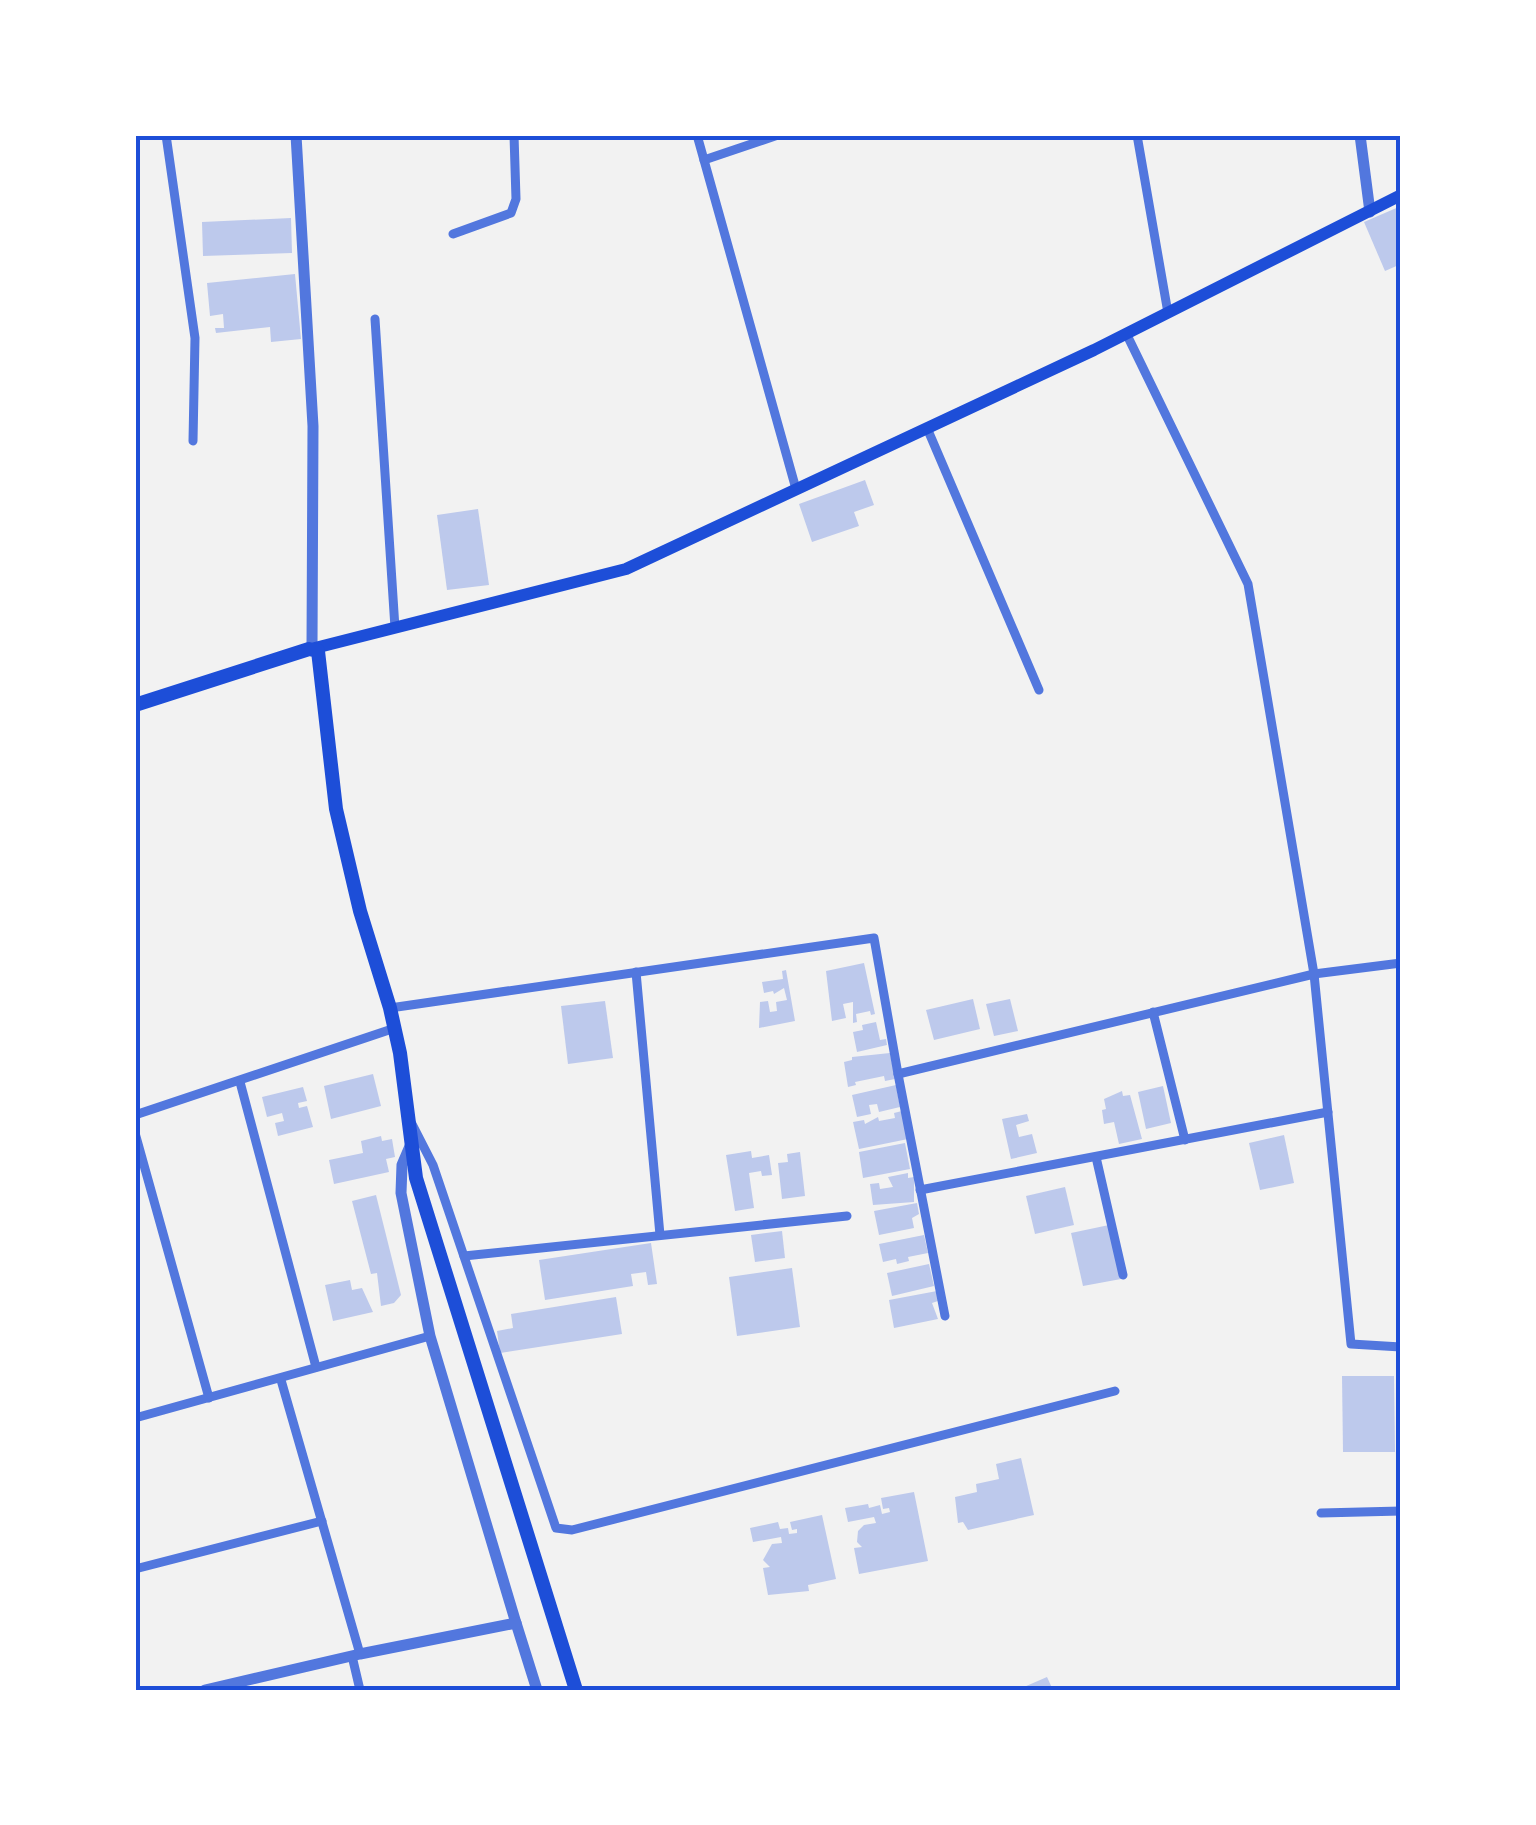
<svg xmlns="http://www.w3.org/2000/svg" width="1536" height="1825" font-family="'Golos Text',sans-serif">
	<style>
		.building { fill: #bdc9ec }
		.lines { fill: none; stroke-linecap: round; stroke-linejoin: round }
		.minor { stroke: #5277de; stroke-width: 9 }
		.tertiary { stroke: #5277de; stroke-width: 11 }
		.secondary { stroke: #1d4ed8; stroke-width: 12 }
		.primary { stroke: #1d4ed8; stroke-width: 14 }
		.neatline { fill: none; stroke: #1d4ed8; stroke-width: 4 }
	</style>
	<rect width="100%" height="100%" fill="#f2f2f2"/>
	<g class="building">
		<path d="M1401 206V264L1385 271 1364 222Z"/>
		<path d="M291 218 292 253 203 256 202 222Z"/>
		<path d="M295 274 301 339 271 342 270 327 216 333 215 328H224L223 314 210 316 207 283Z"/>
		<path d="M865 480 874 505 854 512 859 526 812 542 799 504Z"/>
		<path d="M478 509 489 585 447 590 437 515Z"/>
		<path d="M864 963 875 1014 871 1015 870 1011 856 1014 857 1022 853 1023V1002L843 1004 846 1018 832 1021 826 971Z"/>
		<path d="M786 970 795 1021 759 1028 760 1002 768 1001 770 1012 777 1011 776 1002 787 1000 784 988 774 994 773 991 764 993 762 982 783 979 782 971Z"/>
		<path d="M973 999 980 1029 934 1040 926 1010Z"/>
		<path d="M1010 999 1018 1031 994 1036 986 1004Z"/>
		<path d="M605 1001 613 1058 568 1064 561 1006Z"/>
		<path d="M876 1022 880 1040 886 1039 887 1045 857 1052 853 1032 863 1030 862 1025Z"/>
		<path d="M890 1053 895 1079 885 1081 884 1076 855 1082 856 1085 848 1087 844 1062 852 1060V1057Z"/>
		<path d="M373 1074 381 1106 331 1119 324 1086Z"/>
		<path d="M896 1085 900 1107 879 1112 877 1104 869 1105 871 1114 857 1117 852 1095Z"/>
		<path d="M1163 1086 1171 1123 1146 1129 1138 1092Z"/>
		<path d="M303 1087 307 1101 298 1103 299 1108 307 1106 313 1127 278 1136 275 1123 284 1121 282 1113 267 1117 262 1097Z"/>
		<path d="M1122 1091 1123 1096 1130 1095 1142 1139 1119 1144 1114 1122 1104 1124 1102 1110 1106 1109 1104 1099Z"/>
		<path d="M902 1111 908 1139 859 1149 853 1122 864 1120 865 1124 878 1117 879 1121 895 1118 894 1113Z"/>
		<path d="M1027 1114 1029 1121 1016 1125 1019 1137 1032 1134 1037 1153 1011 1159 1002 1119Z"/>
		<path d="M1284 1135 1294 1183 1260 1190 1249 1143Z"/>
		<path d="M381 1136 382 1141 392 1139 395 1157 386 1159 389 1172 334 1184 329 1160 363 1153 361 1141Z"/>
		<path d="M905 1143 910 1169 863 1178 859 1152Z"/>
		<path d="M751 1151 752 1158 769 1155 772 1175 762 1176 761 1171 749 1173 754 1208 735 1211 726 1155Z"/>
		<path d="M800 1152 805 1196 782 1199 778 1163 788 1162 787 1154Z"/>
		<path d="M908 1173V1178L914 1177V1202L873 1205 870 1184 879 1183 880 1189 893 1187 888 1177Z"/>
		<path d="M1065 1187 1074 1225 1035 1234 1026 1196Z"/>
		<path d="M376 1195 401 1295 394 1303 381 1306 377 1273 371 1274 352 1201Z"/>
		<path d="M917 1203 919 1214 912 1218 914 1228 879 1235 874 1211Z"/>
		<path d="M1109 1225 1121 1279 1083 1286 1071 1233Z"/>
		<path d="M782 1231 785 1258 755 1262 751 1235Z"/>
		<path d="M924 1235 928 1253 908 1257 909 1261 897 1264 896 1259 883 1262 879 1244Z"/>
		<path d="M651 1243 657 1284 648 1285 646 1272 631 1274 633 1286 545 1300 539 1260Z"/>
		<path d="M929 1264 934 1286 892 1296 887 1273Z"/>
		<path d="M792 1268 800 1327 737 1336 729 1277Z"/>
		<path d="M350 1280 352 1290 362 1288 373 1312 333 1321 325 1285Z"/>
		<path d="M937 1291 938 1301 932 1303 938 1319 894 1328 889 1300Z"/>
		<path d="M616 1297 622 1334 500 1353 497 1331 513 1328 511 1314Z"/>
		<path d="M1342 1376H1394L1395 1452H1343Z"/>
		<path d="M1021 1458 1034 1515 968 1530 963 1522 958 1523 955 1497 977 1492 976 1484 999 1479 996 1464Z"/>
		<path d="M914 1492 928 1561 859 1574 854 1548 862 1547 857 1542 858 1531 864 1525 876 1523 874 1517 848 1522 845 1508 868 1504 869 1508 880 1505 882 1514 890 1512 889 1508 883 1509 881 1498Z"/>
		<path d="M822 1515 836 1579 808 1585 809 1591 768 1595 763 1568 770 1567 763 1560 772 1544 782 1543 781 1537 753 1542 750 1528 778 1522 780 1529 788 1528 789 1534 797 1533V1529L792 1530 790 1522Z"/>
		<path d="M1047 1677 1053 1690H1017Z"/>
	</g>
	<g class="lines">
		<g class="minor">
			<path d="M166 135 195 338 193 441"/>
			<path d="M697 135 796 489"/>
			<path d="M1137 135 1168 313"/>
			<path d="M704 160 778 135"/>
			<path d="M453 234 511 213 516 199 514 135"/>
			<path d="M375 319 395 628"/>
			<path d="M1126 333 1248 584 1314 974 1351 1344 1401 1347"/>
			<path d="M927 428 1039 690"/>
			<path d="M636 972 660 1235"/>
			<path d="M390 1008 874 938 898 1074 1314 974 1401 963"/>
			<path d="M1153 1012 1185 1140"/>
			<path d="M898 1074 945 1316"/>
			<path d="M240 1082 316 1367"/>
			<path d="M135 1115 395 1028"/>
			<path d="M412 1124 433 1165 556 1528 572 1530 1115 1391"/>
			<path d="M135 1133 209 1398"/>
			<path d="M1096 1157 1123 1275"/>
			<path d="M920 1190 1328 1112"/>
			<path d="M464 1256 847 1216"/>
			<path d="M281 1380 360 1654"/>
			<path d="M135 1418 430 1336"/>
			<path d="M1321 1513 1401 1511"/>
			<path d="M135 1569 322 1521"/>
			<path d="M352 1656 360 1690"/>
		</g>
		<g class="tertiary">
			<path d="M296 135 313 426 312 648"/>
			<path d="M1360 135 1370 212"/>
			<path d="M411 1144 402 1165 401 1193 430 1336 516 1623"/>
			<path d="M205 1690 360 1654 516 1623 537 1690"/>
		</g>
		<path class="secondary" d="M315 648 626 569 1094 350 1401 195"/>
		<path class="primary" d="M135 705 309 649 318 651 336 809 360 911 390 1008 400 1053 416 1178 576 1690"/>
	</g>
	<rect width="1536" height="1825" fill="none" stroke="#ffffff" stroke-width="275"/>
	<rect x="138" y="138" width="1260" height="1550" class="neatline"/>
</svg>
